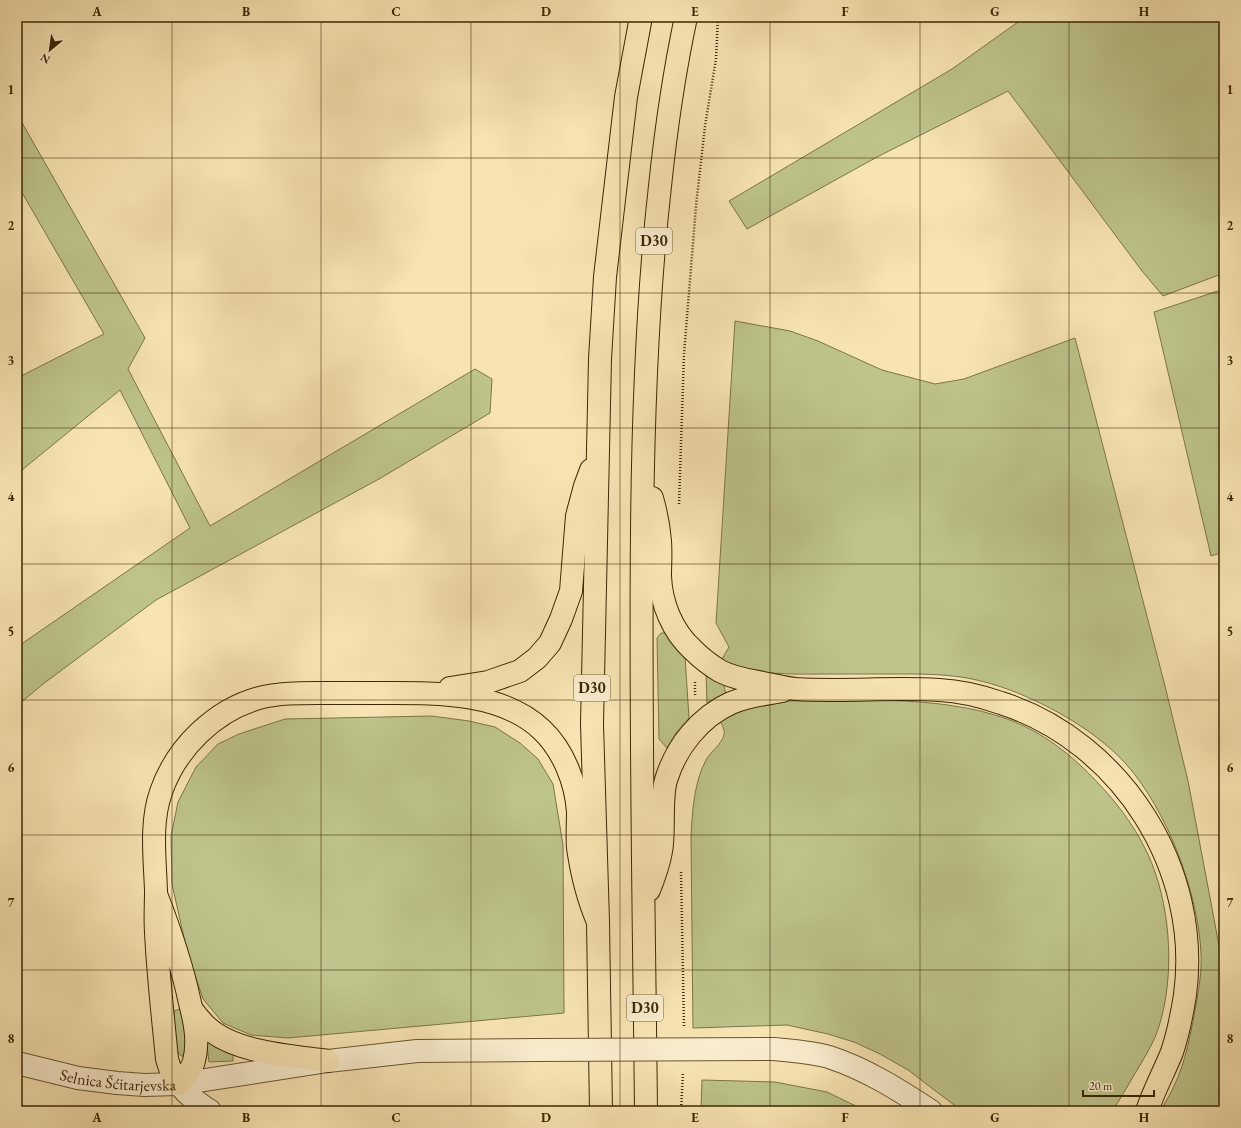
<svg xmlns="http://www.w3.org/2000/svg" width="1241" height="1128" font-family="'EB Garamond',serif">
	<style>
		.green { fill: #bec48c; stroke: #7d7548 }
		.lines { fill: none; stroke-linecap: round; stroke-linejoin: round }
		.minor-casing { stroke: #6b5630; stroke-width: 24 }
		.major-casing { stroke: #3c2604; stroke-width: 24 }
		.path { stroke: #3c2604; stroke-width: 2.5; stroke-dasharray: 1 2; stroke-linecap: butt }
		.minor { stroke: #faedce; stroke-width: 22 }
		.major { stroke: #f8e4b3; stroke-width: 22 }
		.minor-bridge-casing { stroke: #6b5630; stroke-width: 24; stroke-linecap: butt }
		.minor-bridge { stroke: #faedce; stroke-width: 22 }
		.grid { fill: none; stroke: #3c2604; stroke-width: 1; stroke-opacity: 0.55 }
		.labels { text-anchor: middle; stroke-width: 3.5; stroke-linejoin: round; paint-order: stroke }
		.shield { fill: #faedce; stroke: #756241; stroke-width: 1 }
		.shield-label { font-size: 15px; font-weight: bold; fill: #3c2604 }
		.street-label { font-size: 16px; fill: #3c2604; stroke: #faedce }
		.neatline { fill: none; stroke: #3c2604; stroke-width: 1.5 }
		.grid-label { font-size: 13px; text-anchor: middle; font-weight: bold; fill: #3c2604 }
	</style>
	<rect width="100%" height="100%" fill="#f8e4b3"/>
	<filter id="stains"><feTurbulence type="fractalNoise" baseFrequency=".005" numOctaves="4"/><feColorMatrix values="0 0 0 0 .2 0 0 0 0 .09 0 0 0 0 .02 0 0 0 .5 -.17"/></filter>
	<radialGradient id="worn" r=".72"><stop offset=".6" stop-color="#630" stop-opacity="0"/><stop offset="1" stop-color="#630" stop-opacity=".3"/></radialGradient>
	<g class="green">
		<path d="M1025 17H1224V273L1163 296 1142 271 1008 91 877 157 747 229 729 201 952 69Z"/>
		<path d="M17 114 145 338 128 369 210 526 475 369 492 379 490 413 379 479 156 600 43 684 17 706V647L190 528 120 390 17 474V378L104 334 17 184Z"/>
		<path d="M1224 289V552L1211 556 1154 312Z"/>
		<path d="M735 321 790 331 818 341 882 370 935 384 964 379 1075 338 1165 686 1188 781 1224 972V1111H1160C1165 1103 1170 1095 1174 1086 1186 1061 1191 1032 1196 1005 1199 988 1202 970 1201 953 1198 892 1167 810 1126 764 1093 727 1030 693 981 681 957 675 933 674 909 674 883 674 858 674 832 674 807 674 781 675 756 671 744 669 732 664 721 661L729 647 716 623Z"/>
		<path d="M661 633H666L685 656 689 718 676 733 667 748 659 739 657 638Z"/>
		<path d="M706 672 723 681 726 695 707 703Z"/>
		<path d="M779 701C851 701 938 694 1007 719 1043 732 1072 755 1098 783 1123 809 1145 841 1156 875 1172 923 1174 987 1156 1035 1150 1049 1142 1062 1134 1075 1127 1087 1120 1100 1112 1111H962L908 1070 880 1054 854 1042 828 1034 787 1025 693 1028 691 838C692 813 694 782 706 760 712 750 721 745 724 735 725 730 722 725 720 720L743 709Z"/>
		<path d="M432 716 469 721 495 727 520 743 538 759 553 784 563 845 564 1013 288 1038 251 1035 223 1023 203 999 187 951 172 884 171 836 178 802 196 767 218 744 239 734 285 719Z"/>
		<path d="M180 1009C187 1024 187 1042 186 1058 184 1057 182 1056 180 1055 173 1048 175 1021 174 1011Z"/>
		<path d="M206 1036 233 1053V1061L209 1062Z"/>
		<path d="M702 1080 775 1082 827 1092 866 1111H701Z"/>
	</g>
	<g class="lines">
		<g class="minor-casing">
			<g id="minor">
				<path d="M774 1049C793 1051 811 1052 829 1057 866 1069 899 1090 931 1111"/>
				<path id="s1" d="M17 1063 78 1078 117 1083 144 1085 179 1084 328 1061 417 1051 536 1050"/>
				<path d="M179 1084C188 1096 198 1103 210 1111"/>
			</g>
		</g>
		<g class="major-casing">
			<g id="major">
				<path d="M652 498C656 512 659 527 660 541 661 553 660 564 660 576 661 603 672 631 693 650 701 658 710 665 720 671 733 678 748 680 763 683 774 685 785 688 796 689 844 692 892 687 939 690 960 691 981 696 1001 703 1122 742 1202 869 1185 995 1182 1014 1178 1034 1172 1052 1164 1072 1154 1090 1147 1111"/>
				<path d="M450 688 488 682 520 671 537 658 550 643 561 619 571 591 577 516 585 486 591 470"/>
				<path d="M649 890C655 875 661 859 662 843 664 825 661 797 666 780 676 747 700 717 731 703 747 696 765 694 782 691"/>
				<path d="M156 894C170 930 182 965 190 1003 195 1022 199 1042 194 1061 192 1070 185 1077 179 1084L172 1075 167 1059C163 1017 158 975 156 932 155 919 156 905 156 891 155 859 150 823 161 792 176 748 215 710 259 698 279 693 298 693 318 693 338 693 358 693 377 693 431 693 500 690 542 730 563 750 576 782 578 812 578 824 577 836 578 848 582 875 587 897 598 922"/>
				<path d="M192 1010C197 1016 202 1023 208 1028 236 1053 293 1056 328 1061"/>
				<path d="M601 1111 598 922 592 724 600 359 605 277 626 97 641 17"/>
				<path d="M646 1111C644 918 640 725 642 532 643 416 647 301 660 186 666 129 674 73 686 17"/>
			</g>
		</g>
		<g class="path">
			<path d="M679 504 684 354 696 206 705 126 716 59 718 17"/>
			<path d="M695 682V697"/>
			<path d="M681 872 684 1027"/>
			<path d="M681 1111 683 1072"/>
		</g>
		<use href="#minor" class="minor"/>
		<use href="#major" class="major"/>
		<g class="minor-bridge-casing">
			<path id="minor-bridge" d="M536 1050 774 1049"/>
		</g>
		<use href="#minor-bridge" class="minor-bridge"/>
	</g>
	<path class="grid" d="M172 17V1111M321 17V1111M471 17V1111M620 17V1111M770 17V1111M920 17V1111M1069 17V1111M17 158H1224M17 293H1224M17 428H1224M17 564H1224M17 700H1224M17 835H1224M17 970H1224"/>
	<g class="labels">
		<g class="shield">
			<rect x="636" y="228" width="36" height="26" rx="3"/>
			<rect x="574" y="675" width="36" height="26" rx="3"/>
			<rect x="627" y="995" width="36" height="26" rx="3"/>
		</g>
		<g class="shield-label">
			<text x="654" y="246">D30</text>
			<text x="592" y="693">D30</text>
			<text x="645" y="1013">D30</text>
		</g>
		<g class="street-label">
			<text dy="6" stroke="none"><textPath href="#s1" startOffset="103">Selnica Šćitarjevska</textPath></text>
		</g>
	</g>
	<rect width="1241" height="1128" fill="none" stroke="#f8e4b3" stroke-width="44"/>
	<g transform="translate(50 50) rotate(209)" stroke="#faedce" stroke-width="3" paint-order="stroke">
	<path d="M0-3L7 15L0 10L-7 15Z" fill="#3c2604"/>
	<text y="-6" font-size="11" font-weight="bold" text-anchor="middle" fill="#3c2604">N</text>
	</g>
	<path d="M1083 1090v6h71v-6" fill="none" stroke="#3c2604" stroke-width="2"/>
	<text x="1089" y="1090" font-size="12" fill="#3c2604" stroke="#faedce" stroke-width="3" paint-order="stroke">20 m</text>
	<rect x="22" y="22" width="1197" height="1084" class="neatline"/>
	<g class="grid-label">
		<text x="97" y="16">A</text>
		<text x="246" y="16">B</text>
		<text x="396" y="16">C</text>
		<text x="546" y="16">D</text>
		<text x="695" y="16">E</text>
		<text x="845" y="16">F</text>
		<text x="995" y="16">G</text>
		<text x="1144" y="16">H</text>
		<text x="11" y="94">1</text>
		<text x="1230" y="94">1</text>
		<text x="11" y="230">2</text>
		<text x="1230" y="230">2</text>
		<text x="11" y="365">3</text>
		<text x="1230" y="365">3</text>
		<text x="11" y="501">4</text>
		<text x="1230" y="501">4</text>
		<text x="11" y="636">5</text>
		<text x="1230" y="636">5</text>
		<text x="11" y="772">6</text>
		<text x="1230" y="772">6</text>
		<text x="11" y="907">7</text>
		<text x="1230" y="907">7</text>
		<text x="11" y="1043">8</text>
		<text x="1230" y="1043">8</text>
		<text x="97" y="1122">A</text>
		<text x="246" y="1122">B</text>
		<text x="396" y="1122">C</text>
		<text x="546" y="1122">D</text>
		<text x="695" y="1122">E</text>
		<text x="845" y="1122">F</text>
		<text x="995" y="1122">G</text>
		<text x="1144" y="1122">H</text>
	</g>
	<rect width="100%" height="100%" filter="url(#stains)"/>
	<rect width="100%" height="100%" fill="url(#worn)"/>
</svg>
